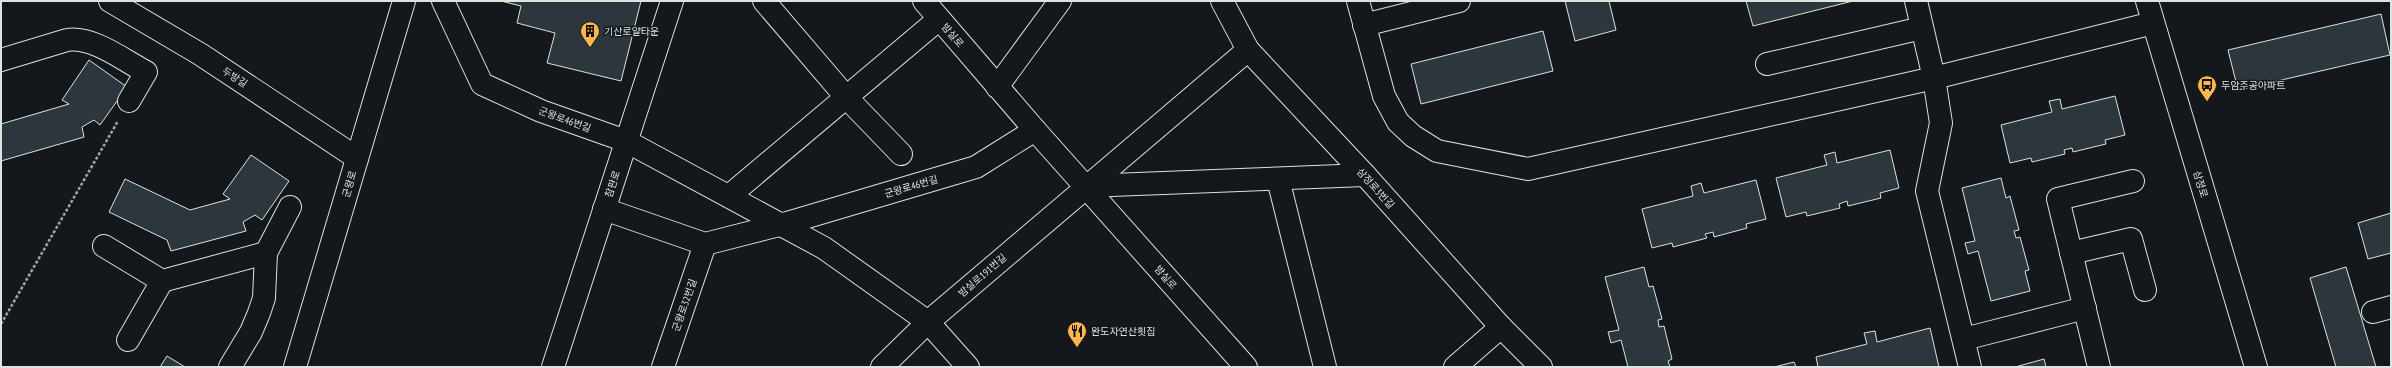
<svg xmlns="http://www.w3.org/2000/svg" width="2392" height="368" font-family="'PT Sans Narrow','Noto Sans KR',sans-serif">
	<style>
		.building { fill: #2c363c; stroke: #d8e6dc }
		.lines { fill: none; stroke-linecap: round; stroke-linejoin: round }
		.minor-casing { stroke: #d8e6dc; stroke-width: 24 }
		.major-casing { stroke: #d8e6dc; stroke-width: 24 }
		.path { stroke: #9da8a2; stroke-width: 2.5; stroke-dasharray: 3 2; stroke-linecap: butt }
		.minor { stroke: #14181c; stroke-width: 22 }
		.major { stroke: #14181c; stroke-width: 22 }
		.labels { text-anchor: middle; stroke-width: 3; stroke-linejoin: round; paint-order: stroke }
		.poi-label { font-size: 10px; fill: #d8e6dc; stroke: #14181c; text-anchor: start }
		.street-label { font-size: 10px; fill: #d8e6dc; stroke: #14181c }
	</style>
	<rect width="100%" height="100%" fill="#14181c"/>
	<g class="building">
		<path d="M501 1H641L621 81 547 63 555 33 517 23 521 6Z"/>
		<path d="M1565 1H1609L1616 30 1575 41Z"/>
		<path d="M1746 1H1853L1753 26Z"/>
		<path d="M2381 14 2390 55 2238 90 2228 50Z"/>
		<path d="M1543 31 1553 71 1421 104 1411 64Z"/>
		<path d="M89 60 127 87 100 125 94 120 82 127 84 137 1 161V124L69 104 62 100Z"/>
		<path d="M2115 96 2125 135 2105 140 2106 144 2073 152 2072 148 2064 150 2065 154 2032 162 2031 158 2010 163 2001 125 2052 112 2049 101 2060 99 2062 109Z"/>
		<path d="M1890 150 1899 188 1880 193 1881 198 1848 206 1847 201 1839 204 1840 208 1807 216 1806 212 1786 217 1776 178 1827 165 1824 155 1835 152 1837 163Z"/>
		<path d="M251 155 289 181 262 220 255 215 243 222 246 231 171 251 167 240 109 212 125 179 190 210 230 199 223 194Z"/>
		<path d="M2001 178 2006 198 2010 196 2019 230 2014 231 2016 238 2020 237 2029 270 2025 271 2030 291 1991 301 1978 251 1968 254 1965 243 1975 241 1962 188Z"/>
		<path d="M1756 180 1766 219 1746 224 1747 228 1714 237 1713 232 1705 234 1707 238 1673 247 1672 243 1652 248 1642 209 1693 196 1691 186 1701 183 1704 193Z"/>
		<path d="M2391 213V253L2368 259 2358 223Z"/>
		<path d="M1644 267 1649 287 1653 286 1662 319 1658 320 1659 327 1664 326 1672 359 1668 361 1670 367H1628L1621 340 1611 343 1608 332 1619 330 1605 277Z"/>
		<path d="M2346 267 2376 367H2336L2310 278Z"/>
		<path d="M1930 328 1939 367H1818L1816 357 1867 344 1864 333 1875 331 1877 342Z"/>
		<path d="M167 356 185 367H160Z"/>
		<path d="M2044 359 2046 367H2015Z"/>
		<path d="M1794 362 1796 367H1774Z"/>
	</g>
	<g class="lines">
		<g class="minor-casing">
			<g id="minor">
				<path d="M110 1 200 54 357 158"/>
				<path d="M443 1 482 84 541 111 626 141 824 248 928 322 968 367"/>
				<path d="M764 1 846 97 901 154"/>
				<path d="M1222 1 1248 50 1365 175 1501 327 1541 367"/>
				<path d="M1358 1 1384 96 1398 122 1413 136 1437 151 1528 169 1934 78 2153 23"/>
				<path d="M1916 1 1934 78 1941 123 1927 191 1970 367"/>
				<path d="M2147 1 2256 367"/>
				<path d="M1364 25 1459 1"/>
				<path d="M1 60 67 40C93 36 123 60 146 72L129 101"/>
				<path d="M1767 64 1922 28"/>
				<path d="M997 87 1060 1"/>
				<path d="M1278 179 1325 367"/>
				<path d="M1086 186 1365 175"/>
				<path d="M729 196 939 19"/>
				<path d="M604 209 705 244 787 223 976 167 1035 130"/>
				<path d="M104 246 162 281 266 253"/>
				<path d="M2071 253 2131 239 2145 290"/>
				<path d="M2373 312 2391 307"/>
				<path d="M1964 339 2085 308"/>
				<path d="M128 340 162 281"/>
				<path d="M230 367 251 332 259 313 264 298 266 253 290 207"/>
				<path d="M553 367 672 1"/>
				<path d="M663 367 705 244"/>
				<path d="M882 367 928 322 1248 50"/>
				<path d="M1455 367 1501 327"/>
				<path d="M2099 367 2058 199 2133 181"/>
			</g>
		</g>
		<g class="major-casing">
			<g id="major">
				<path d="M924 1 1035 130 1246 367"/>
				<path d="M295 367 404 1"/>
			</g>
		</g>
		<path class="path" d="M1 324 118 121"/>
		<use href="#minor" class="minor"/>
		<use href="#major" class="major"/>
	</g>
	<defs>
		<g id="building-pin" transform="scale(1)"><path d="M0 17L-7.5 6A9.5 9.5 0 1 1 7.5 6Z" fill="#ffb74d" stroke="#14181c"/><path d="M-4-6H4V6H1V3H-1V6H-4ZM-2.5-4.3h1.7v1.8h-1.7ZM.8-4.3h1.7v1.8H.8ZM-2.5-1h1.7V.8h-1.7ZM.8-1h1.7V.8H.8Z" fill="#111"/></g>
		<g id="bus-pin" transform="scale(1)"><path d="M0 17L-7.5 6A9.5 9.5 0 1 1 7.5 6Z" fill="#ffb74d" stroke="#14181c"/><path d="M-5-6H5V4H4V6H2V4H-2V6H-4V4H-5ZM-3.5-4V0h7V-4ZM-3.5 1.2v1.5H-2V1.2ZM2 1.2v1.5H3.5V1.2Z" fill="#111"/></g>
		<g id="restaurant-pin" transform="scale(1)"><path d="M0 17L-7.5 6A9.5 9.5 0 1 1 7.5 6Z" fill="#ffb74d" stroke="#14181c"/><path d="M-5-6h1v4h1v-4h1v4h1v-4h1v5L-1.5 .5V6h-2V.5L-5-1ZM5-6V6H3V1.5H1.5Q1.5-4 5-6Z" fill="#111"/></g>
	</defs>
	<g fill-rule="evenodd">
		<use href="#building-pin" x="590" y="31"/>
		<use href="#bus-pin" x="2207" y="85"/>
		<use href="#restaurant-pin" x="1077" y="331"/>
	</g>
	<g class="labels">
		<g class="poi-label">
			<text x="604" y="35">기산로얄타운</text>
			<text x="2221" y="89">두암주공아파트</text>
			<text x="1091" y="335">완도자연산횟집</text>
		</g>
		<g class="street-label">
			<text transform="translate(953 35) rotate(50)" y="4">밤실로</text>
			<text transform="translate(235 77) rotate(33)" y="4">두방길</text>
			<text transform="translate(565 119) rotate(20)" y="4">군왕로46번길</text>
			<text transform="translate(349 184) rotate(-74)" y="4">군왕로</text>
			<text transform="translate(612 184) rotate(-72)" y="4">참판로</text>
			<text transform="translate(2201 184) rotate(73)" y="4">삼정로</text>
			<text transform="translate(911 186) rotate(-16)" y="4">군왕로46번길</text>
			<text transform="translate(1376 188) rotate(48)" y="4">삼정로3번길</text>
			<text transform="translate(982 275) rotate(-41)" y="4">밤실로191번길</text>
			<text transform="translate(1166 277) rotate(49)" y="4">밤실로</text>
			<text transform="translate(684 305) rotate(-71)" y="4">군왕로32번길</text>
		</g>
	</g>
	<rect width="2392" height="368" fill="none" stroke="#d8e6dc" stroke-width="4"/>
</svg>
